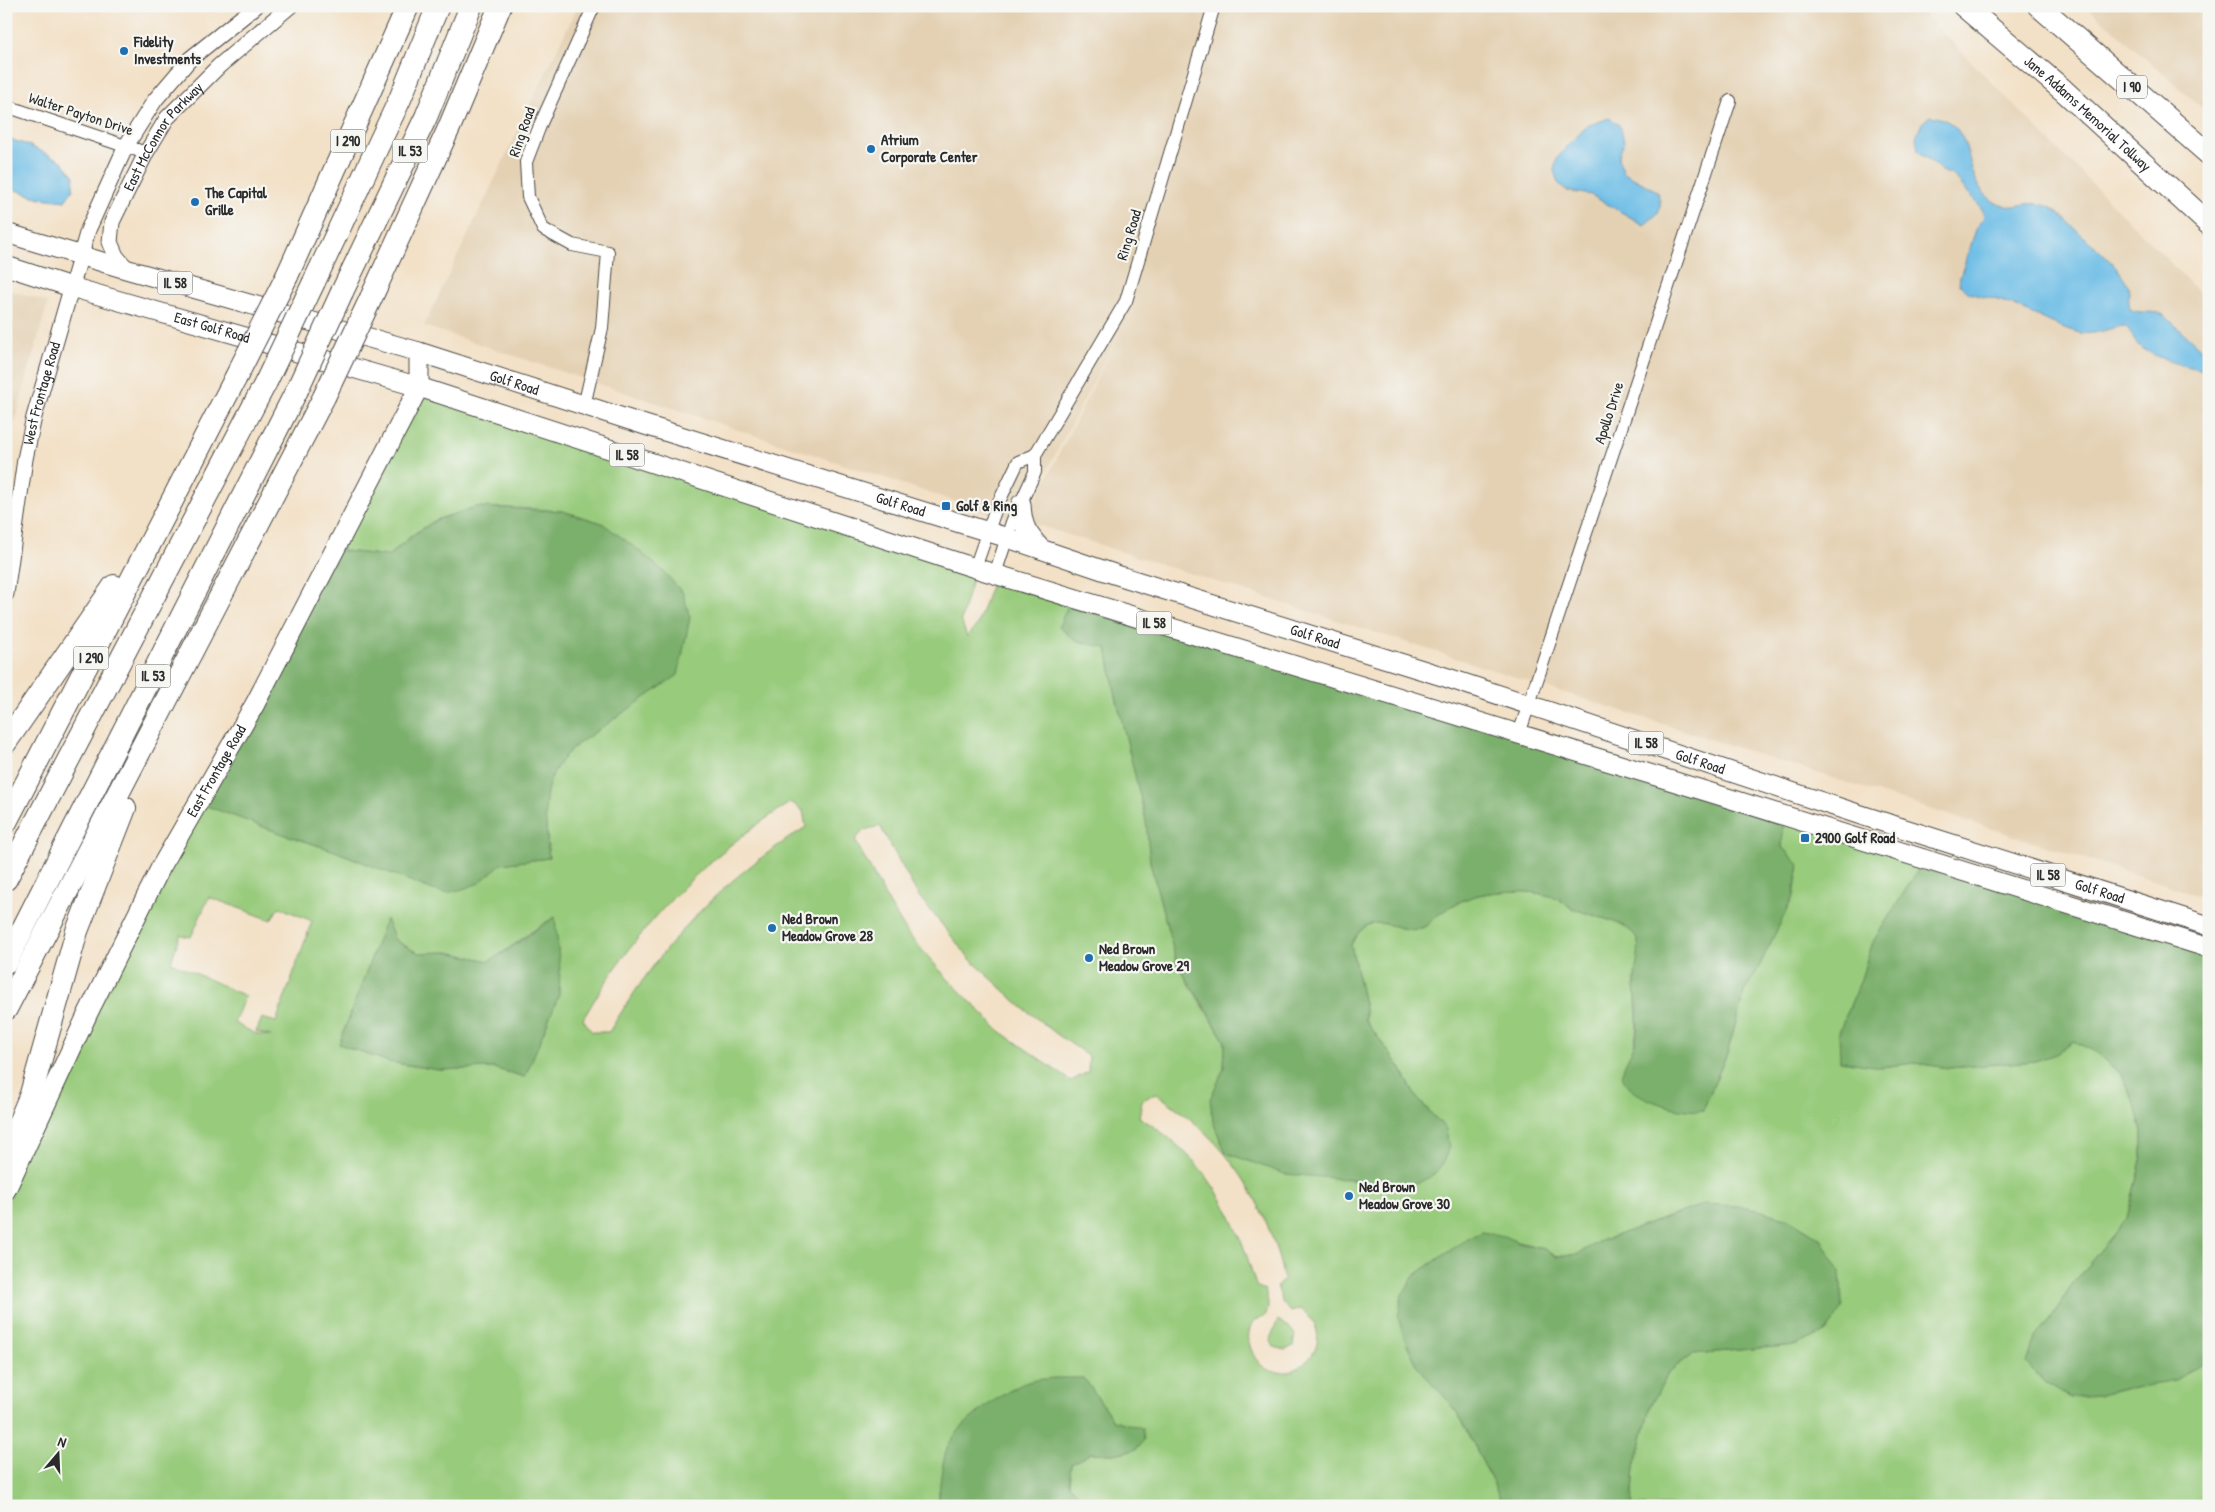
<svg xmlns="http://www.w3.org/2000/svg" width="2215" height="1512" font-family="'Patrick Hand',sans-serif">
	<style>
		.built { fill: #e4d1b4; fill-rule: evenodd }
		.green { fill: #98cb7c; stroke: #627b54; fill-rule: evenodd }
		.forest { fill: #7aaf6c; stroke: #526d4c }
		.water { fill: #6bbce6; stroke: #4b7488 }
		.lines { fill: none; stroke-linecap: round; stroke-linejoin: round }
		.minor-casing { stroke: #494642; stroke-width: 14 }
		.tertiary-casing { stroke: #494642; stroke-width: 17 }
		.primary-casing { stroke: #494642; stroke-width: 21 }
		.motorway-casing { stroke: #494642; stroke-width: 24 }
		.minor { stroke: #fff; stroke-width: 12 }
		.tertiary { stroke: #fff; stroke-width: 15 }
		.primary { stroke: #fff; stroke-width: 19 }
		.motorway { stroke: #fff; stroke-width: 22 }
		.motorway-bridge-casing { stroke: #494642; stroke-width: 24; stroke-linecap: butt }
		.motorway-bridge { stroke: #fff; stroke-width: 22 }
		.poi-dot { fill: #1f6fb2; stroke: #f6f6f2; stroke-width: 2 }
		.labels { text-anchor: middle; stroke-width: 4.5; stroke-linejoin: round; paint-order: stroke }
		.shield { fill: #f6f6f2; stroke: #686867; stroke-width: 1 }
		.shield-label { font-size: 14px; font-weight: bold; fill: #2b2b2b }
		.poi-label { font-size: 15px; font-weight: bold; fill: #2b2b2b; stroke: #f6f6f2; text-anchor: start }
		.street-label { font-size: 15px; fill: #2b2b2b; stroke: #f6f6f2 }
	</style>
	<rect width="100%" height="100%" fill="#f6f6f2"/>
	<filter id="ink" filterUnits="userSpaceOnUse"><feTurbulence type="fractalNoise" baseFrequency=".02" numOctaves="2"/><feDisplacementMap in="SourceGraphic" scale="10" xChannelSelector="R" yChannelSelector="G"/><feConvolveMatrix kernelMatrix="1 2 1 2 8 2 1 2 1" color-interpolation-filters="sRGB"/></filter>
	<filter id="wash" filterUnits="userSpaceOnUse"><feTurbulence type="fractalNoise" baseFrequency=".0096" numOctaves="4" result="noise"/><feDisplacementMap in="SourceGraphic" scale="20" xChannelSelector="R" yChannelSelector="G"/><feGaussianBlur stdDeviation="1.12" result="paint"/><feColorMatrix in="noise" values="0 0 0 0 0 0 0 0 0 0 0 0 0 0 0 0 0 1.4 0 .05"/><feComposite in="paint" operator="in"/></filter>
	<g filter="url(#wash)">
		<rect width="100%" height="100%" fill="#f3e1c7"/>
		<g class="built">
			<path d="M578 6H1916L2209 302V900L2162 883 1025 521 987 512 424 326ZM1128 317 1026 519 1027 508Z"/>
			<path d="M2086 6H2209V114Z"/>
			<path d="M6 289 48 302 8 446 6 445Z"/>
		</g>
		<g class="green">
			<path d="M419 387 975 568 961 620 967 637 977 625 995 574 1071 598 1074 640 1107 647 1115 692 1147 824 1150 862 1177 964 1225 1042 1224 1068 1219 1081 1213 1122 1226 1153 1379 1186 1418 1183 1446 1129 1417 1098 1399 1066 1365 1020V1009L1351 945C1373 901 1399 939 1424 927 1428 925 1432 920 1435 917 1449 907 1462 899 1479 895 1500 890 1529 890 1551 896 1560 898 1568 907 1577 910 1590 915 1628 923 1635 935 1644 949 1635 965 1635 979 1635 1005 1641 1029 1631 1054L1662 1104 1703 1110 1728 1051 1745 989 1755 974 1794 895 1799 865 1782 847 1784 815 1925 859 1873 942 1860 982 1839 1032 1881 1067 1915 1063 1949 1068 2035 1061 2056 1054 2073 1041 2098 1053 2121 1075 2134 1102 2142 1131V1156L2127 1218 2070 1287 2055 1313 2035 1338 2101 1396 2135 1387 2209 1360V1506H1632L1635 1467 1650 1406 1670 1371 1693 1354 1797 1345 1821 1239 1789 1219 1748 1207 1705 1204 1598 1242 1578 1254 1557 1257 1542 1248 1482 1232 1462 1242 1414 1276 1402 1295 1437 1387 1452 1405 1468 1431 1504 1506H1090L1069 1484 1071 1464 1091 1453 1113 1454 1135 1450 1144 1440 1113 1420 1084 1378 939 1490V1506H6V1191L199 803 277 832 335 851 433 890 501 864 549 858C547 832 541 803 550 777 562 745 647 694 678 675L663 571 602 523 562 511 518 508 476 507 436 520 412 535 388 556 337 550ZM791 802 803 811 806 827C717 883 663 943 609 1032H592L583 1019C636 928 702 858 791 802ZM880 826 918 895 969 958 1022 1007 1058 1035 1089 1056 1088 1072 1071 1081 1000 1031 946 977 908 934 886 898 855 840 864 830ZM209 897 271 920 279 907 312 921 276 1022 262 1018 256 1032 271 1036 258 1035 234 1023 245 996 171 962 180 935 191 937ZM555 917 525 1077 493 1068 439 1070 389 1062 339 1044 386 920 395 940 418 953 448 952 489 961C512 948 531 930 555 917ZM1155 1093C1225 1138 1267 1199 1284 1280L1277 1286 1283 1304 1291 1312 1301 1309C1352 1348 1271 1405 1251 1349 1247 1339 1248 1328 1254 1320 1272 1318 1269 1304 1265 1290L1256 1286C1236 1213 1207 1158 1139 1117L1142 1101Z"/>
			<path d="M1278 1320 1289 1327 1295 1335 1293 1346 1286 1350 1274 1347 1270 1339Z"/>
		</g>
		<g class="forest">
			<path d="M476 507 562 511 602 523 637 549 663 571 683 593 690 618 678 675 575 746C537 780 545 812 549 858L501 864 479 883 463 889 446 893 433 890 335 851 277 832 199 803 337 550 388 556 415 534 436 520Z"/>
			<path d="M1071 598 1784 815 1782 847 1799 865 1794 895 1755 975 1745 989 1728 1051 1703 1110C1685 1114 1629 1099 1623 1078 1620 1067 1632 1054 1635 1043 1641 1022 1635 1000 1635 979 1635 966 1640 955 1638 942 1635 923 1592 916 1577 910 1568 907 1560 898 1550 896 1529 890 1500 890 1479 895 1462 899 1449 907 1435 917 1431 920 1428 925 1424 927 1399 939 1372 901 1351 945L1365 1009V1020L1399 1066 1417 1098 1446 1129 1449 1147 1443 1163 1434 1175 1418 1183 1379 1186 1356 1180 1285 1174 1226 1153 1213 1122 1210 1099 1224 1068 1225 1042 1206 1009 1177 964 1150 862 1146 821 1115 692 1107 648 1074 640 1059 626Z"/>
			<path d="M1925 859 2209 948V1360L2175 1380 2135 1387 2101 1396 2070 1398 2045 1383 2027 1363 2035 1338 2055 1313 2070 1287 2127 1218 2142 1156V1131L2134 1102 2121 1075 2098 1053 2073 1041 2056 1054 2035 1061 1949 1068 1915 1063 1881 1067 1840 1061 1839 1032 1860 982 1873 942Z"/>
			<path d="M555 917 560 969 559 995 525 1077 493 1068 439 1070 389 1062 339 1044 386 919 395 940 418 953 448 952 489 961C512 949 532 931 555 917Z"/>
			<path d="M1705 1204 1748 1207 1789 1219 1821 1239 1840 1272 1843 1308 1827 1331 1797 1345 1693 1354 1670 1371 1650 1406 1635 1467 1632 1506H1504L1463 1422 1452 1405 1419 1369 1404 1338 1398 1317 1402 1295 1414 1276 1462 1242 1482 1232 1504 1236 1519 1243 1542 1248 1557 1257 1578 1254 1598 1242Z"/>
			<path d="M1055 1378H1084L1113 1420 1142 1428 1144 1440 1135 1450 1113 1454 1091 1453 1071 1464 1069 1484 1090 1506H939C939 1487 941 1467 947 1449 953 1427 1006 1389 1028 1382 1036 1379 1046 1379 1055 1378Z"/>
		</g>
		<g class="water">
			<path d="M1931 116C1979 123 1960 173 1988 197 2008 215 2019 201 2038 204 2043 205 2049 206 2053 209 2060 213 2066 221 2073 227 2089 241 2115 263 2126 281 2132 291 2126 300 2131 310 2142 314 2153 310 2164 315L2209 356V371C2186 367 2157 360 2138 345 2132 339 2132 331 2125 326 2110 327 2095 336 2080 333 2049 325 2021 305 1990 298 1980 296 1969 295 1962 287 1959 284 1959 281 1960 277L1977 227 1984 217 1982 209 1954 176 1942 171 1918 151 1916 137 1922 123Z"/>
			<path d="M1609 118 1617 123 1621 128 1624 142 1618 158 1624 173 1657 191C1664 211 1659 213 1644 225L1591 195 1567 191 1558 183 1554 170 1557 158 1587 126Z"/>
			<path d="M6 138 28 145 62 161 74 176 73 190 65 201 40 198 6 187Z"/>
		</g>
	</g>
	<g filter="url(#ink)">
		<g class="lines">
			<g class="minor-casing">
				<g id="minor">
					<path d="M6 106 146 153"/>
					<path d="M584 406 602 328 608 252 572 245 543 229 528 197 526 162 541 123 594 6"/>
					<path d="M975 568 996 508 1018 462 1035 455"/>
					<path d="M995 574 1012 522 1035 472V455L1126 301 1214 6"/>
					<path d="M1519 734 1730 101"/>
				</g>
			</g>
			<g class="tertiary-casing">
				<g id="tertiary">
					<path id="s1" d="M128 270 116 256 110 242 112 222 146 153 167 118 219 66 290 6"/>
					<path id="s2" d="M6 594 25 459 34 417 88 230 126 146 155 100 190 59 256 6"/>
				</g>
			</g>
			<g class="primary-casing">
				<g id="primary">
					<path id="s3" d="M6 233 129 270 419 352 645 425 1008 538 1117 575 1445 677 1861 815 2209 926"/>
					<path id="s4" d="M6 266 71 287 419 387 975 568 1715 794 2209 948"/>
					<path d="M1021 504C1022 527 1027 533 1041 549"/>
					<path id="s5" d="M6 1190 88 1013 161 867 255 704 419 387V352"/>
				</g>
			</g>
			<g class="motorway-casing">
				<g id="motorway">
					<path id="s6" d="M1964 6 2063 90 2209 224"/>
					<path d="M2039 6 2209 154"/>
					<path d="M287 276 408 6"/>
					<path d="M314 282 400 99 438 6"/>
					<path d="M342 292 426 117 471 6"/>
					<path d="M371 298 449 128 500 6"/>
					<path d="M6 742 114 586"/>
					<path d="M6 822 235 379"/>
					<path d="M6 879 266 382"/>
					<path d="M6 962 297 390"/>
					<path d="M6 1009 324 397"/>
					<path d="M6 1154 31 1094 77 931 125 808"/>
				</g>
			</g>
			<use href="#minor" class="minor"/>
			<use href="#tertiary" class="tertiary"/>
			<use href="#primary" class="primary"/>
			<use href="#motorway" class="motorway"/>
			<g class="motorway-bridge-casing">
				<g id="motorway-bridge">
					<path d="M235 379 287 276"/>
					<path d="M266 382 314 282"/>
					<path d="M297 390 342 292"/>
					<path d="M324 397 371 298"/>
				</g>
			</g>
			<use href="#motorway-bridge" class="motorway-bridge"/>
		</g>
	</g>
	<g class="poi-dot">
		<circle cx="124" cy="51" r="5"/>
		<circle cx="871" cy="149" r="5"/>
		<circle cx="195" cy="202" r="5"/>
		<rect x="941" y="501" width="10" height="10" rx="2.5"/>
		<rect x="1800" y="833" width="10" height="10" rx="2.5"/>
		<circle cx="772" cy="928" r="5"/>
		<circle cx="1089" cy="958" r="5"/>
		<circle cx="1349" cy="1196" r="5"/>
	</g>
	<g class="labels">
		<g class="shield">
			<rect x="2117" y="75.5" width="30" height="23" rx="4"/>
			<rect x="330.5" y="129.5" width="35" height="23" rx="4"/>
			<rect x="392.5" y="139.5" width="35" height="23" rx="4"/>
			<rect x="157.5" y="271.5" width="35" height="23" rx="4"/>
			<rect x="609.5" y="443.5" width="35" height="23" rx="4"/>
			<rect x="1136.5" y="611.5" width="35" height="23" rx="4"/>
			<rect x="73.5" y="646.5" width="35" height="23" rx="4"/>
			<rect x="135.5" y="664.5" width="35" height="23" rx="4"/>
			<rect x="1628.5" y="731.5" width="35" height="23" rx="4"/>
			<rect x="2030.5" y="863.5" width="35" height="23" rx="4"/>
		</g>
		<g class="shield-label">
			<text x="2132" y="92">I 90</text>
			<text x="348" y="146">I 290</text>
			<text x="410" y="156">IL 53</text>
			<text x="175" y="288">IL 58</text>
			<text x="627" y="460">IL 58</text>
			<text x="1154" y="628">IL 58</text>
			<text x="91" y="663">I 290</text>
			<text x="153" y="681">IL 53</text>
			<text x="1646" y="748">IL 58</text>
			<text x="2048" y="880">IL 58</text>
		</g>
		<g class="poi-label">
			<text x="134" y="47">Fidelity<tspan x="134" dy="17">Investments</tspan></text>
			<text x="881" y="145">Atrium<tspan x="881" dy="17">Corporate Center</tspan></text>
			<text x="205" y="198">The Capital<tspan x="205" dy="17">Grille</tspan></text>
			<text x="956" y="511">Golf &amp; Ring</text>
			<text x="1815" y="843">2900 Golf Road</text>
			<text x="782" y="924">Ned Brown<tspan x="782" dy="17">Meadow Grove 28</tspan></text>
			<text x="1099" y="954">Ned Brown<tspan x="1099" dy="17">Meadow Grove 29</tspan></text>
			<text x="1359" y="1192">Ned Brown<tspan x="1359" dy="17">Meadow Grove 30</tspan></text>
		</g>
		<g class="street-label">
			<text transform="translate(81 114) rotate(18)" y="5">Walter Payton Drive</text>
			<text dy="5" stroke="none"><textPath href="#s6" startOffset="164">Jane Addams Memorial Tollway</textPath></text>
			<text transform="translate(522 132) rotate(-71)" y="5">Ring Road</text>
			<text dy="5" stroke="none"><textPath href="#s1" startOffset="154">East McConnor Parkway</textPath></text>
			<text transform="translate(1129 235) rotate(-73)" y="5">Ring Road</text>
			<text dy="5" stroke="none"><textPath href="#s4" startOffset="215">East Golf Road</textPath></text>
			<text dy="5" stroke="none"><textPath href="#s3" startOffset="530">Golf Road</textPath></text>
			<text dy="5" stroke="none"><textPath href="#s2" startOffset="204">West Frontage Road</textPath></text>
			<text transform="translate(1609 413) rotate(-72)" y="5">Apollo Drive</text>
			<text dy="5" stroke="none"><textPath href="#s3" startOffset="935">Golf Road</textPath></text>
			<text dy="5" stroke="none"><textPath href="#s3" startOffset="1370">Golf Road</textPath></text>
			<text dy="5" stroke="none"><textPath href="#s3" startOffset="1775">Golf Road</textPath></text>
			<text dy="5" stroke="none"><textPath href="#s5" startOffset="469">East Frontage Road</textPath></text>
			<text dy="5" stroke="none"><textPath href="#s3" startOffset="2195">Golf Road</textPath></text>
		</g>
	</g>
	<rect width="2215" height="1512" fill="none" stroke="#f6f6f2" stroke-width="25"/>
	<g transform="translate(58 1454) rotate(19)" stroke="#f6f6f2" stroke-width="4" paint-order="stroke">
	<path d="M0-4L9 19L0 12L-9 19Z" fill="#2b2b2b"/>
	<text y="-8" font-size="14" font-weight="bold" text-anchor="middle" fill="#2b2b2b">N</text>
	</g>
</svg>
